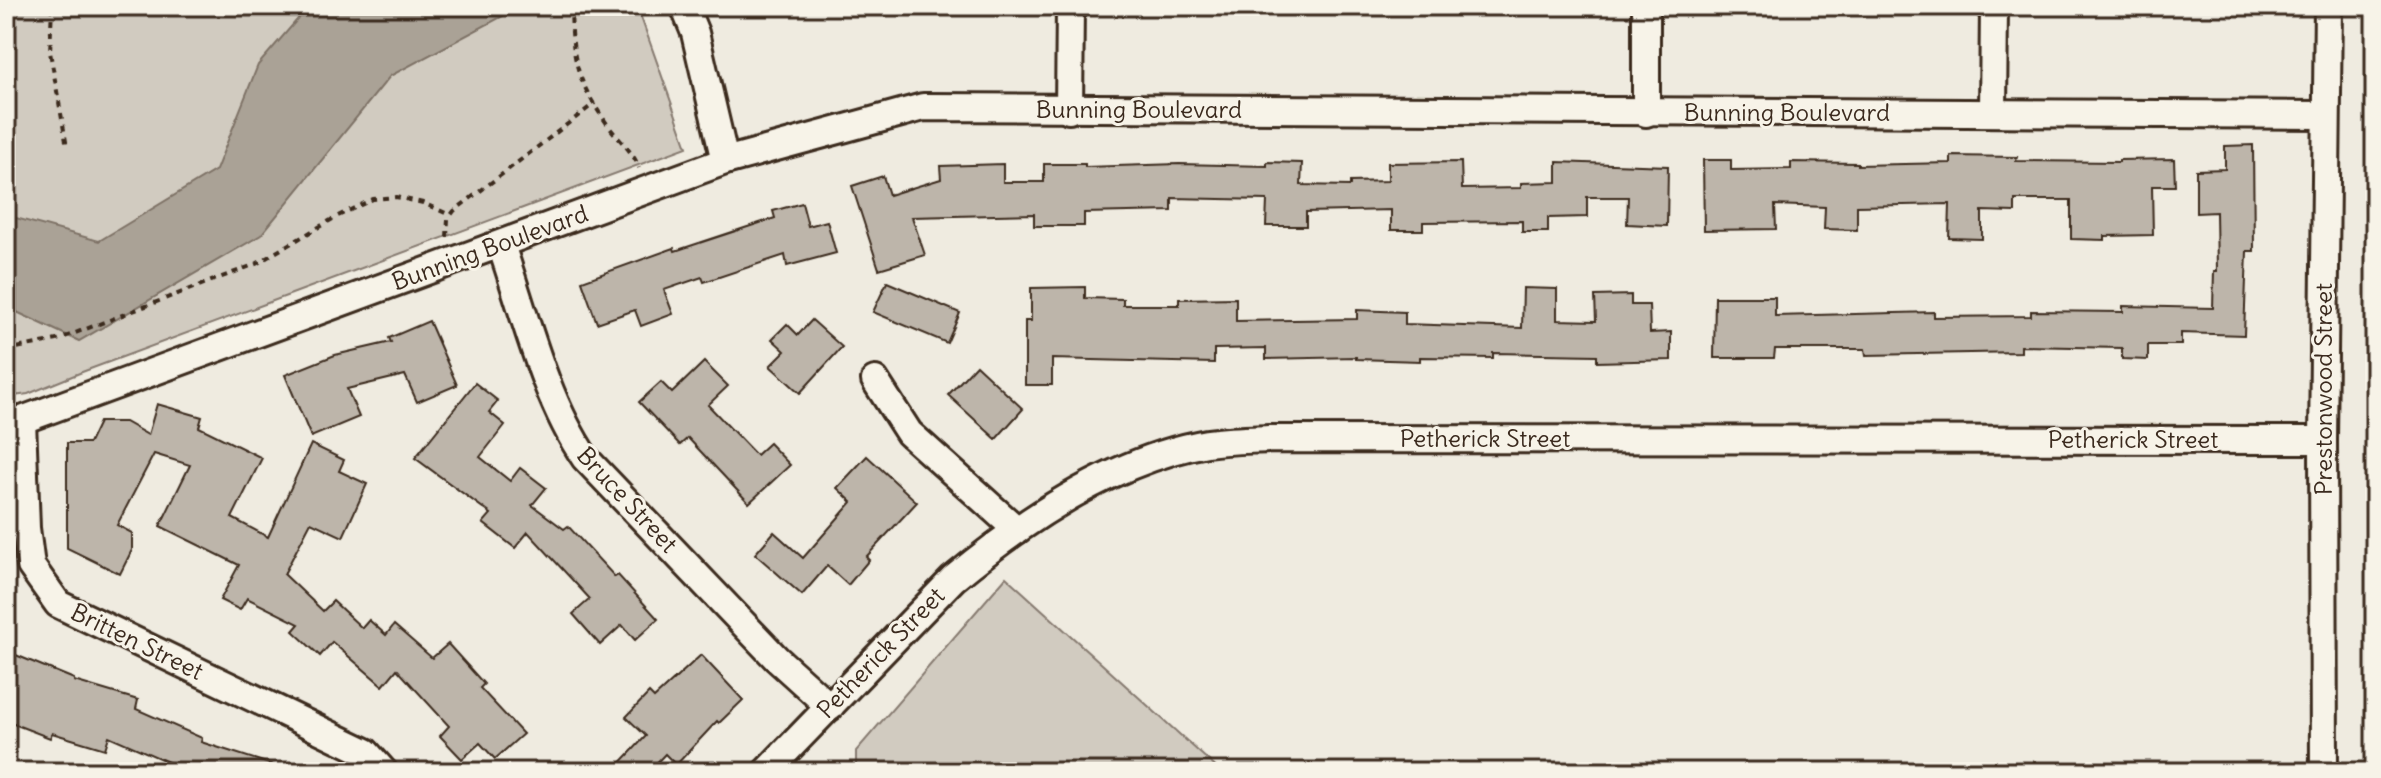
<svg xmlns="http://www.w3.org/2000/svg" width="2381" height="778" font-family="Delius,sans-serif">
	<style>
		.green { fill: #d1cbc0; stroke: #867a6f; stroke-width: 2 }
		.water { fill: #aaa296; stroke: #7e7266; stroke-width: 2 }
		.building { fill: #bdb5aa; stroke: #3b2a1e; stroke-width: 2 }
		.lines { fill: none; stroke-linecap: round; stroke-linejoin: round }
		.street-casing { stroke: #3b2a1e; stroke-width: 32 }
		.path { stroke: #3b2a1e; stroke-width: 4; stroke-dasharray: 6 6; stroke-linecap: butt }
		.street { stroke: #f7f3e8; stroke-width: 26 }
		.labels { text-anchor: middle; stroke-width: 6; stroke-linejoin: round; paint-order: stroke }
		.street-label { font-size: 24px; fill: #3b2a1e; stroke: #f7f3e8 }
	</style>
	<rect width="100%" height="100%" fill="#efebe0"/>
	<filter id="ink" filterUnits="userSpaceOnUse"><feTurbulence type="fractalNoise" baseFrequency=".0125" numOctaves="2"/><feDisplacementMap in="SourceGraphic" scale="16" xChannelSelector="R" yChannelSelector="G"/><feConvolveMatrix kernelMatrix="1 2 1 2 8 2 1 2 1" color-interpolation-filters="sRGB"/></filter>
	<g filter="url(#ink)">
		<g class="green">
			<path d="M6 6H637L687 147 82 372 28 394 6 397Z"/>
			<path d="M1006 577 1221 772H856V751Z"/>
		</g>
		<path class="water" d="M309 6H502L503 16 390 76 261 235 79 341 6 307V206L12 217 99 241 216 170 258 65Z"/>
		<g class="building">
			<path d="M2253 145 2254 251H2247L2244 335 2181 333V345H2148V360L2122 359V348L2021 346V352L1866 355 1865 349H1775L1774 358H1714L1715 297H1775V316L1934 312V317L2031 316V311L2123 312V306L2213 308 2214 271H2217L2216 212 2196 213V170L2225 169V146Z"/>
			<path d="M1951 156 2017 157 2016 161 2119 162V160L2174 159 2175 186H2152L2153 235 2105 236V240L2071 239V200H2015V212L1982 211V239L1949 238 1950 204 1857 206V230L1824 229 1825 207 1775 205 1776 229 1704 230 1703 160H1731V170L1791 169V162L1858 163V165L1951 163Z"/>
			<path d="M1267 162 1302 163 1301 185 1350 186V182L1388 181V163L1461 162 1462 189 1521 188V183L1557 182V162L1668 166 1667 226 1627 224 1628 197H1587V217L1548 218V232H1522V221L1423 222V230H1391V210L1306 212V226H1266L1267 200 1172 198V211L1084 213V226H1034V214L912 217 925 255 879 269 852 186 883 176 889 195 941 179 940 166 1003 164V182H1044V164H1085V167L1179 164 1267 166Z"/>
			<path d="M802 203 808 226 827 221 836 253 787 266 785 255 704 282 702 277 664 290 673 314 641 326 635 310 597 323 582 281 674 248 675 251 775 218 773 211Z"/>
			<path d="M887 282 960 313 947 343 873 312Z"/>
			<path d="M1085 287V298L1123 299V305H1179V299L1236 298V321L1357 319V310L1405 312V324L1522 328 1523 288 1557 289V320L1596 321 1595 296 1631 295V305H1649L1650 333 1671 332V360L1597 362V355L1493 353V358L1420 357V361L1356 359V357L1266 359V348L1214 349V363L1052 359V385H1025V321H1031V288Z"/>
			<path d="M812 320 842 347 800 393 770 366 785 351 772 339 787 324 798 335Z"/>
			<path d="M429 321 457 385 417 402 405 375 347 389 359 417 311 437 285 375 335 355 391 342 389 338Z"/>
			<path d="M704 362 728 386 708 405 756 455 769 443 790 465 749 503 688 438 680 445 639 402 661 382 672 393Z"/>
			<path d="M976 365 1023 409 996 439 948 395Z"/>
			<path d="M475 383 498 401 489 412 505 425 480 457 510 481 520 468 546 488 532 505 564 529 568 526 615 577 618 575 658 619 635 640 622 625 600 645 573 614 590 599 528 532 515 548 483 523 491 514 415 458Z"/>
			<path d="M157 404 202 417 199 427 262 458 232 518 268 537 311 444 344 460 339 471 367 484 343 537 311 522 284 574 323 611 333 601 362 628 369 620 386 635 394 625 432 658 448 644 484 684 480 688 523 734 495 759 480 743 462 759 440 736 449 726 397 669 383 686 332 642 320 656 293 631 299 624 247 598 240 610 220 600 239 565 160 526 190 465 154 454 117 525 132 533V550L120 574 67 548V443H89L99 422H125L148 435Z"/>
			<path d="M867 456 917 502 866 557 869 560 848 585 827 566 802 595 755 554 774 532 803 558 852 502 837 488Z"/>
			<path d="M6 651 74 679V681L138 700 136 709 202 738 201 742 282 768 281 772H191L109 736 105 749 52 733 50 738 6 721Z"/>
			<path d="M701 655 743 700 719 723 717 721 676 765 665 754 648 772H612L646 736 626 717 649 693 654 698Z"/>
		</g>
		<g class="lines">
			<g class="street-casing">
				<g id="street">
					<path d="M684 6 695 33 725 161"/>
					<path d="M1646 6V113"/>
					<path d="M1069 110 1070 6"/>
					<path d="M1993 113 1994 6"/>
					<path d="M501 245C524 312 545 400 585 458L777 659 830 707"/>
					<path d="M875 380 909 433 1017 530"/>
					<path d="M22 420 26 528 31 566 58 604 366 752 384 772"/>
					<path d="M6 422 22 420 725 161 923 107 2326 115"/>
					<path d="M766 772 953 579C1023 521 1115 459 1207 443 1227 440 1248 440 1268 439L2323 440"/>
					<path d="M2324 772 2323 440 2328 6"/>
				</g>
			</g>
			<g class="path">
				<path d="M52 6 50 52 67 147"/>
				<path d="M571 6C572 62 577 82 610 128 620 141 634 153 639 168"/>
				<path d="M447 237 448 219 454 211 595 103"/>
				<path d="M6 350 57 340 256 264 336 217 373 199 396 197 423 203 450 215"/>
			</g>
			<use href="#street" class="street"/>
		</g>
	</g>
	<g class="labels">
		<g class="street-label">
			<text x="1139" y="118">Bunning Boulevard</text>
			<text x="1787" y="121">Bunning Boulevard</text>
			<text transform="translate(490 248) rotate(-20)" y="8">Bunning Boulevard</text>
			<text transform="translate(2324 389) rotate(-90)" y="8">Prestonwood Street</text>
			<text x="1485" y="447">Petherick Street</text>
			<text x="2133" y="448">Petherick Street</text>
			<text transform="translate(627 500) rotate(47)" y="8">Bruce Street</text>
			<text transform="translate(137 642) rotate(26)" y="8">Britten Street</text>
			<text transform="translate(881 653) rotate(-46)" y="8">Petherick Street</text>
		</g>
	</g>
	<rect width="2381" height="778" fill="none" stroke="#f7f3e8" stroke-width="32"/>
	<rect x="16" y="16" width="2349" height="746" fill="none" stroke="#3b2a1e" stroke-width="3" filter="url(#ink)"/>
</svg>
